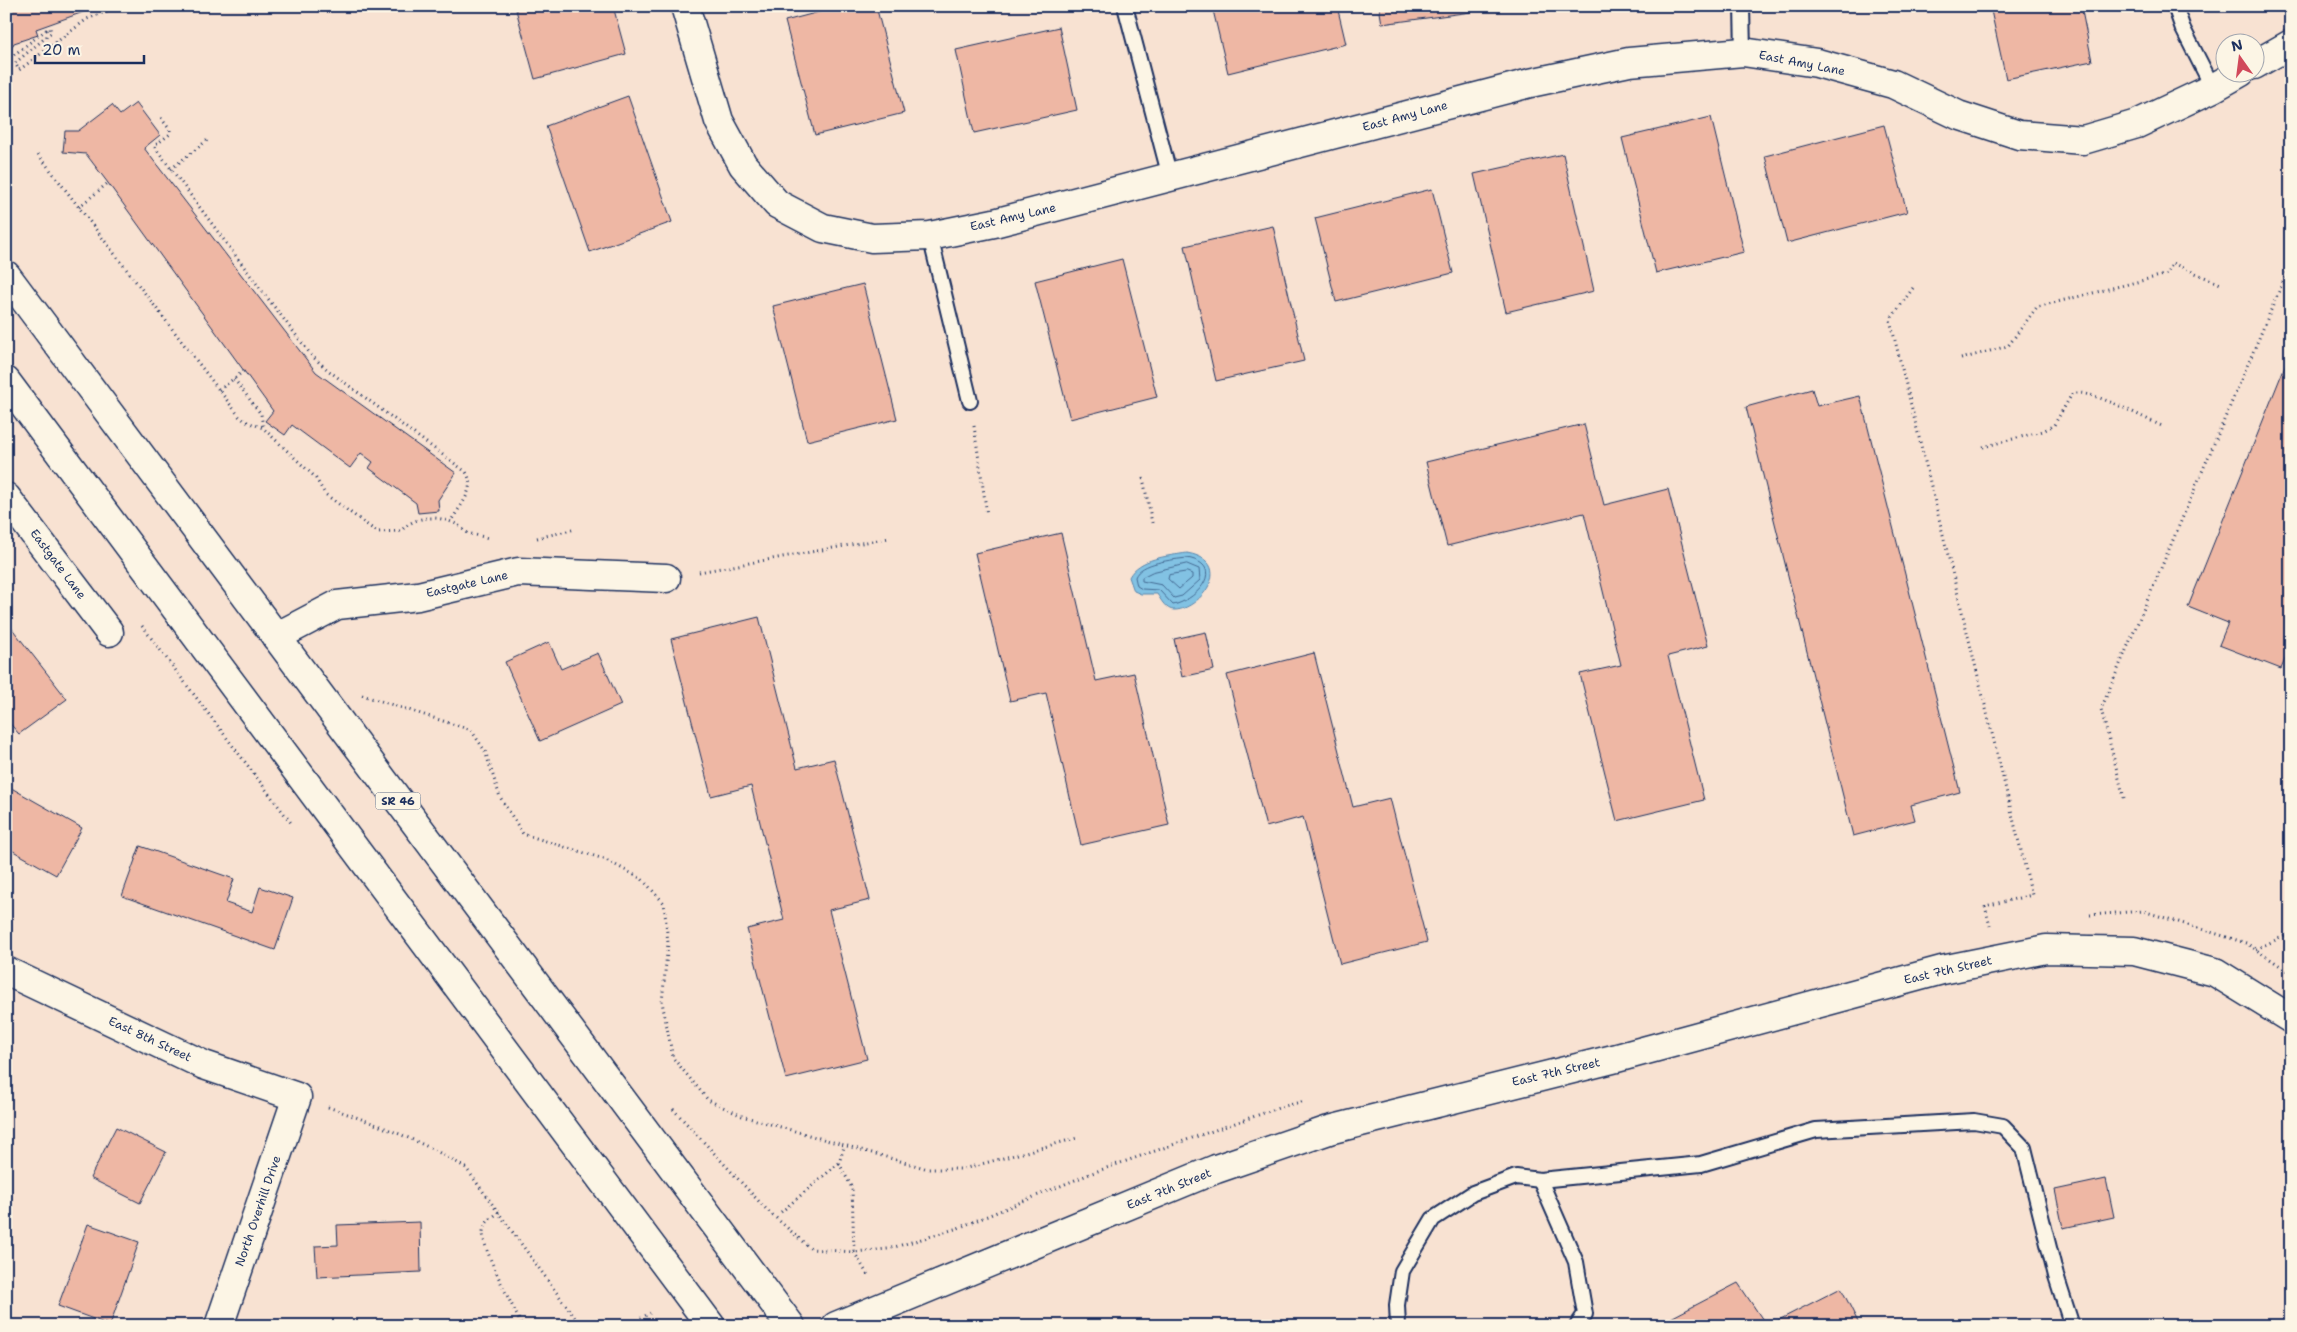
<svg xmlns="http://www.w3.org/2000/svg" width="2297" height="1332" font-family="'Shantell Sans',sans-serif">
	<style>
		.water { fill: #82c2e3; stroke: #5987ae }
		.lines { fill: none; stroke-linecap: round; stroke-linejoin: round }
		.shore { stroke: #446a93; stroke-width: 1 }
		.building { fill: #eeb7a4; stroke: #1b2f5e }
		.lane-casing { stroke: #1b2f5e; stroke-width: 18 }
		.street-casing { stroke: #1b2f5e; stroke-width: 31 }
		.highway-casing { stroke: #1b2f5e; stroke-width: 31 }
		.path { stroke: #1b2f5e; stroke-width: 3; stroke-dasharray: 1 4; stroke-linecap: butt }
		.lane { stroke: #fcf5e5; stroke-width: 14 }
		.street { stroke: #fcf5e5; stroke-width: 28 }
		.highway { stroke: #fcf5e5; stroke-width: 28 }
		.labels { text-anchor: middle; stroke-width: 4; stroke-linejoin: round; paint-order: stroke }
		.shield { fill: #fcf5e5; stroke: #5e6a86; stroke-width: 1 }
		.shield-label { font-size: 11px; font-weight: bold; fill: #1b2f5e }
		.street-label { font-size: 12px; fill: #1b2f5e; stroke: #fcf5e5 }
	</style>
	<rect width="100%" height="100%" fill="#f8e2d2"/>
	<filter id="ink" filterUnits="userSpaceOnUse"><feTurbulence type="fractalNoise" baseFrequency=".02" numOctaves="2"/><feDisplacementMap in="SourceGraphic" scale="10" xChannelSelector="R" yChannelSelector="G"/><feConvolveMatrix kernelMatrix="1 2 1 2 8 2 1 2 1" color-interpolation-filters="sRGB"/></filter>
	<g filter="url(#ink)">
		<path class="water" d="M1187 553C1238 562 1199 611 1174 610 1166 610 1161 600 1157 594H1141L1134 591 1129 577C1139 558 1168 556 1187 553Z"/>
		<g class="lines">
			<g class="shore">
				<path d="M1187 558C1227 565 1198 600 1173 605L1159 590 1142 589 1137 586 1135 577C1141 562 1172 560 1187 558Z"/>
				<path d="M1187 564 1199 569 1200 580 1182 596 1174 598 1162 585 1142 581V577L1152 572Z"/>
				<path d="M1187 572 1192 574V578L1179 589 1168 579 1169 575Z"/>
			</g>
		</g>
		<g class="building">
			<path d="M6 6H100L36 29 38 35 14 43 8 54Z"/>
			<path d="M515 6H613L626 54 535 79Z"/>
			<path d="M842 6H876L904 113 815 135 785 21Z"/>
			<path d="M1212 6H1337L1346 44 1228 73Z"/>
			<path d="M1379 6H1470L1471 12 1382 24Z"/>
			<path d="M1990 6H2081L2092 61 2006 79Z"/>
			<path d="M1059 27 1077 110 974 133 956 50Z"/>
			<path d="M628 96 672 222 590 252 546 126Z"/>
			<path d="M136 103 160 135 144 148 316 372 456 473 438 500 439 511 418 513 416 503 369 468 373 462 361 453 350 468 292 425 285 435 265 421 273 411 108 183 86 154 63 152 65 131H78L112 105 120 115Z"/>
			<path d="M1711 117 1744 252 1656 273 1622 138Z"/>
			<path d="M1884 125 1907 212 1787 243 1765 156Z"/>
			<path d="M1563 154 1594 291 1506 312 1474 174Z"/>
			<path d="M1432 189 1453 273 1336 302 1315 218Z"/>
			<path d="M1273 226 1304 361 1216 381 1185 246Z"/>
			<path d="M1122 259 1157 397 1070 419 1035 281Z"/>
			<path d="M863 284 897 419 807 441 773 306Z"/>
			<path d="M2291 351V645L2281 669 2219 645 2228 623 2188 607Z"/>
			<path d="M1812 389 1817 406 1860 396 1960 792 1911 805 1915 820 1853 836 1746 407Z"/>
			<path d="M1584 424 1604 505 1668 489 1708 646 1668 656 1704 800 1617 821 1580 674 1621 665 1584 513 1447 546 1426 462Z"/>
			<path d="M1061 533 1096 681 1134 673 1169 825 1081 845 1046 693 1010 701 975 553Z"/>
			<path d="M759 617 797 768 834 759 870 900 829 910 867 1059 786 1079 747 929 784 920 751 786 711 796 671 639Z"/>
			<path d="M10 626 67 699 19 734 6 719V628Z"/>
			<path d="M1206 632 1214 670 1182 677 1174 639Z"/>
			<path d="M549 642 561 669 598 653 621 705 540 741 505 662Z"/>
			<path d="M1314 653 1353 807 1390 798 1427 942 1340 964 1303 817 1266 827 1227 675Z"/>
			<path d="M6 785 82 828 56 875 6 847Z"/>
			<path d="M140 846 234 879 226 903 252 912 260 887 293 898 275 950 122 896Z"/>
			<path d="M116 1127 166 1152 140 1203 90 1178Z"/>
			<path d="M2106 1179 2114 1217 2063 1228 2055 1190Z"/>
			<path d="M420 1222 421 1272 317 1277 315 1246 338 1245 337 1225Z"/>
			<path d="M88 1224 139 1242 110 1325 58 1306Z"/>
			<path d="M1738 1283 1767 1326H1676L1671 1318Z"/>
			<path d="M1841 1288 1860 1326H1767Z"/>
		</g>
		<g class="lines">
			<g class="lane-casing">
				<g id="lane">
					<path d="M1125 6 1170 177"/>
					<path d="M1742 6 1743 52"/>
					<path d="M2175 6 2183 29 2213 88"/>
					<path d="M930 236 970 401"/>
					<path d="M1540 1180 1576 1262 1585 1314 1577 1326"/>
					<path d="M1398 1326 1397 1305 1402 1271 1433 1219 1473 1193 1516 1177 1540 1180 1701 1164 1816 1130 1974 1121 2003 1126 2024 1148 2056 1276 2072 1326"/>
				</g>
			</g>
			<g class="street-casing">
				<g id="street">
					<path d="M685 6 719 121 743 165 777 204 823 228 872 238 930 236 994 223 1530 83 1629 62 1743 52 1817 63 1893 84 1958 115 2019 135 2083 140 2137 124 2213 88 2241 72"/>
					<path d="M2254 65 2291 44"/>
					<path d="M6 497 109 632"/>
					<path d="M276 637 337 605 418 596 518 572 666 578"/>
					<path d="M6 971 204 1065 297 1097 219 1326"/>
					<path d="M836 1326 1216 1169 1329 1130 1617 1058 1942 970 2046 949 2134 951 2215 972 2291 1019"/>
				</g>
			</g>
			<g class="highway-casing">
				<g id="highway">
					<path d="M6 275 791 1326"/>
					<path d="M6 381 711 1326"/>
				</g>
			</g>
			<g class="path">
				<path d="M46 30 50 28 51 33 15 63 19 70 87 19 120 6"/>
				<path d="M6 61 46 30 45 26"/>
				<path d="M161 118 170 130V134L154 146 256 283 312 356 329 371 466 472C477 489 459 507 451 521"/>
				<path d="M38 154 239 416 245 421 263 428 315 477 325 494 377 532 401 531C415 515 438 515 456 524 460 526 464 531 468 533 474 535 481 536 488 538"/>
				<path d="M171 169 210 138"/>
				<path d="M79 207 108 183"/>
				<path d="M6 236 11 242"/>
				<path d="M1913 288 1890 320 2032 895 1985 906 1990 926"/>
				<path d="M1961 359 2008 346 2037 307 2168 274 2172 263 2223 285"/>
				<path d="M234 379 261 414 263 427"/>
				<path d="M219 390 244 371"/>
				<path d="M974 426 987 515"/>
				<path d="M1983 447 2043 431 2054 425 2072 394C2088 387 2145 419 2162 426"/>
				<path d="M1143 478 1152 523"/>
				<path d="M537 538 576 529"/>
				<path d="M699 572 889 538"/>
				<path d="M142 626 292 824"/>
				<path d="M362 695 471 730 485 751 500 797 523 834 604 859 642 879 664 903 668 943 662 1002 673 1058 708 1100 742 1116 928 1169H963L1077 1138"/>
				<path d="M2124 798 2101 709 2291 263"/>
				<path d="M2090 915 2143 911 2246 943 2291 973"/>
				<path d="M2256 949 2291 933"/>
				<path d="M328 1107C376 1124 423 1141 466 1168L581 1326"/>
				<path d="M673 1109 766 1209 811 1249 854 1252 869 1277"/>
				<path d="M839 1163 852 1188 854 1252 888 1249 958 1228 1092 1173 1281 1107 1305 1101"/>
				<path d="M499 1212C492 1218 483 1223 483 1233 483 1251 513 1306 522 1326"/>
				<path d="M781 1212 839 1163 844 1147"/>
				<path d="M628 1326 650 1313"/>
			</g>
			<use href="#lane" class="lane"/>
			<use href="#street" class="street"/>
			<use href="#highway" class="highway"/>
		</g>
	</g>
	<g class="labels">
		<rect class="shield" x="375.5" y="792.5" width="45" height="17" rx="4"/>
		<g class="shield-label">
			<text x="398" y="805">SR 46</text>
		</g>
		<g class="street-label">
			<text transform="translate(1802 63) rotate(11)" y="4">East Amy Lane</text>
			<text transform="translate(1405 116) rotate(-15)" y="4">East Amy Lane</text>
			<text transform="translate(1013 217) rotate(-13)" y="4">East Amy Lane</text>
			<text transform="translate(58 564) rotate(53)" y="4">Eastgate Lane</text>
			<text transform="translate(467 584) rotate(-13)" y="4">Eastgate Lane</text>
			<text transform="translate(1948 970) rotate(-13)" y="4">East 7th Street</text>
			<text transform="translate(150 1039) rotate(25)" y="4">East 8th Street</text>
			<text transform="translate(1556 1072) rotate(-13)" y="4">East 7th Street</text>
			<text transform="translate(1169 1189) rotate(-22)" y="4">East 7th Street</text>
			<text transform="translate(258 1211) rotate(-71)" y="4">North Overhill Drive</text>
		</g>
	</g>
	<rect width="2297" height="1332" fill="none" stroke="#fcf5e5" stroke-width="25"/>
	<rect x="12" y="12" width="2272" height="1307" fill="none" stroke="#1b2f5e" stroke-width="2" filter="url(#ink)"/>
	<g transform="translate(2240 58) rotate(346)"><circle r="24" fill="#fcf5e5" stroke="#a2a6af"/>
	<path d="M0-4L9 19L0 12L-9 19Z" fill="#d1495b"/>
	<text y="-8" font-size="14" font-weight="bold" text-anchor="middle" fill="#1b2f5e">N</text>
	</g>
	<path d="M35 55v8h109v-8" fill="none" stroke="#1b2f5e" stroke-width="2.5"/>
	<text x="42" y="55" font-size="15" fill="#1b2f5e" stroke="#fcf5e5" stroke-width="4" paint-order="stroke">20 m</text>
</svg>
